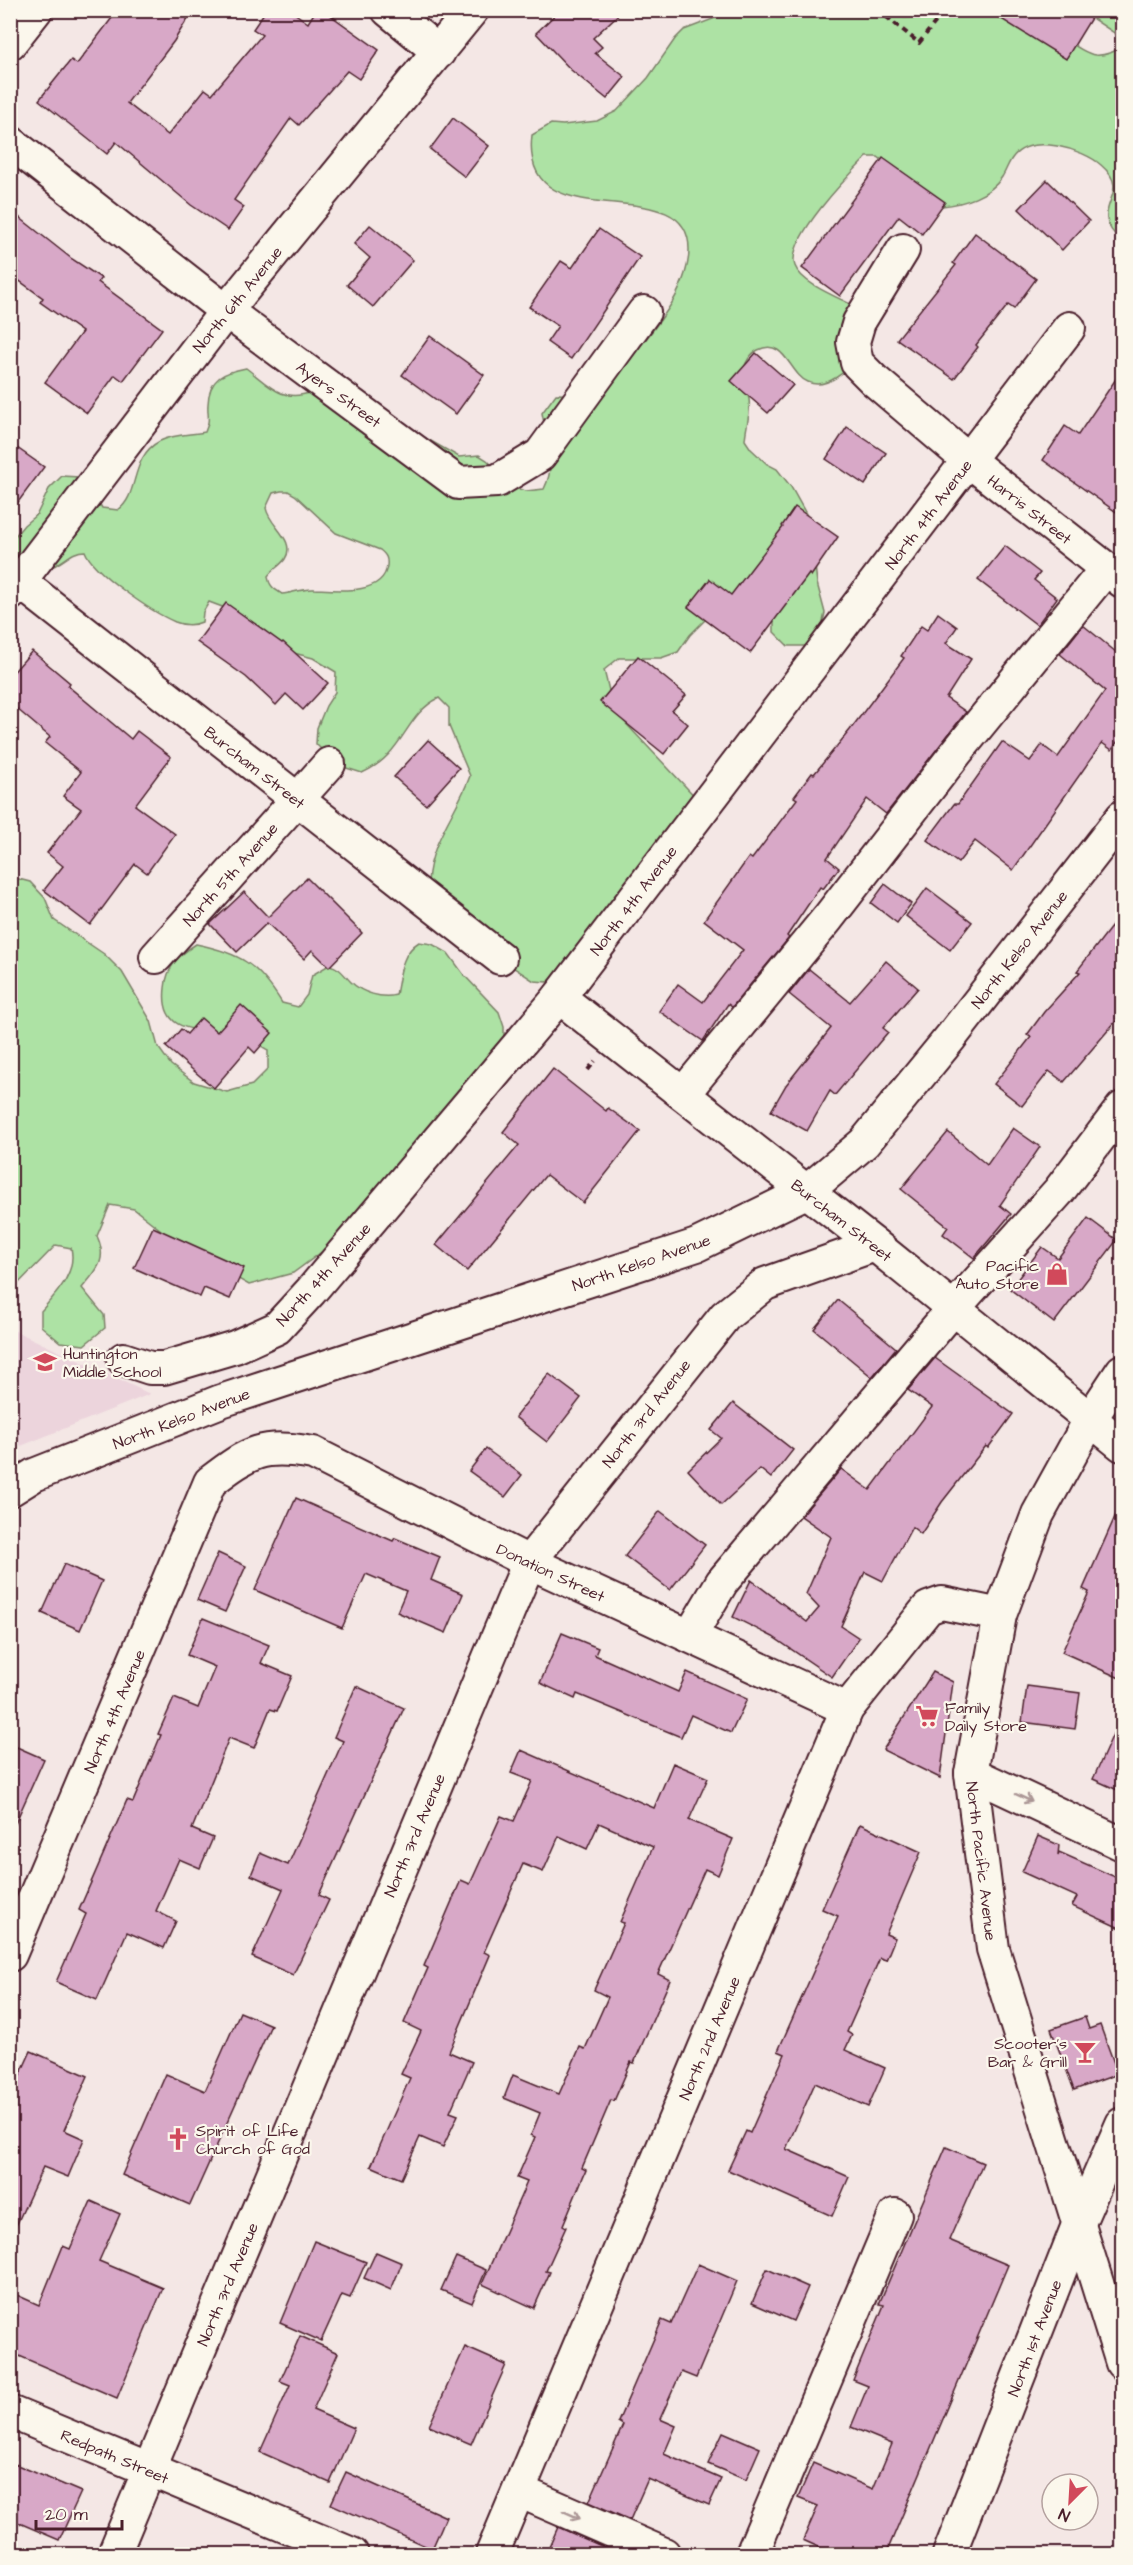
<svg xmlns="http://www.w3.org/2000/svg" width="1133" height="2565" font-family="'Architects Daughter',sans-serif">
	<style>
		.built { fill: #ecd4dc }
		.green { fill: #ade2a4; stroke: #7c8068; stroke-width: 1.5; fill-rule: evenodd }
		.building { fill: #d8a8c7; stroke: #4a1f2b; stroke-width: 1.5 }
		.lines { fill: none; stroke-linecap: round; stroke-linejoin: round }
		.minor-casing { stroke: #4a1f2b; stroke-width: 36 }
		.path { stroke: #4a1f2b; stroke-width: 4; stroke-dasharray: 6 4.5; stroke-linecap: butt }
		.minor { stroke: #fbf7ec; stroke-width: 32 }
		.oneway { stroke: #ab9695 }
		.labels { text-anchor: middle; stroke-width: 4.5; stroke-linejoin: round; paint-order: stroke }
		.street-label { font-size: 16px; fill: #4a1f2b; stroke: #fbf7ec }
		.poi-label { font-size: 16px; fill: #4a1f2b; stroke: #fbf7ec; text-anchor: start }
	</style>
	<rect width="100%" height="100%" fill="#f4e7e5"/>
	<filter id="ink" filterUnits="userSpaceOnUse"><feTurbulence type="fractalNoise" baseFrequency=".0167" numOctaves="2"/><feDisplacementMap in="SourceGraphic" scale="12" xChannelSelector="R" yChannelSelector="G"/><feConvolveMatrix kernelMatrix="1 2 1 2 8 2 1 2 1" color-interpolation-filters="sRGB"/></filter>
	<g filter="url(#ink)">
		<path class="built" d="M11 1329 150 1394 11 1450Z"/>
		<g class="green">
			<path d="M870 10C889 16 906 21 925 14L926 11H1032C1042 22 1080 53 1095 55 1105 56 1114 52 1122 47V241C1116 235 1108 229 1107 219 1104 200 1128 188 1101 165 1083 149 1031 133 1013 157 1008 163 1006 171 1002 177 990 196 963 204 942 206L878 157H867C849 175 785 240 795 266 802 285 843 299 860 309 859 323 861 342 856 355 850 371 825 390 808 382 789 374 785 337 758 350 752 353 749 357 746 363 740 376 746 386 749 399 751 413 746 426 745 440L751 449 767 464 777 469 791 487 810 521 817 583 825 613 820 634 808 646H788L774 632V615L727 598 690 635 678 652 661 658H619L604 670 614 711 703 805 557 976 547 982 534 981 485 949 428 882C430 842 457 812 470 776L449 726V708L439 698C404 715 405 754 362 773L337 765 316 744 317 728 326 706 335 692 336 672 313 658 290 652 233 611 209 602 203 612 202 622C193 626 185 626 175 622 152 612 93 573 85 551 74 551 69 557 59 563 45 574 27 565 13 558L10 542 24 525 37 514 49 489 62 476 79 477 92 491 102 508 118 510C140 495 129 457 160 441 175 434 190 435 205 432 211 418 207 416 208 404 209 378 224 372 246 368 270 386 281 403 312 392L357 412 415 432 459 457 479 455 487 460 514 488 526 491 544 489C557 464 547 439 542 413L556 394C596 396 605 393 629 361 642 344 656 327 668 309 679 293 689 269 689 250 690 165 519 246 532 135L551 124 563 125 597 121 617 111 648 78 675 39 684 30 713 19 716 11ZM281 491H288L295 495 336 533 380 550C386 555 388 558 387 566 383 596 336 590 315 589 304 588 293 593 282 594 274 589 269 586 268 576 273 569 280 566 285 559 297 540 269 526 266 508L273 493Z"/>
			<path d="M1081 11H1122V44L1116 34Z"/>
			<path d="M11 877 30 882 45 898 54 920 104 954 122 972 151 1021 158 1047 171 1065 194 1082 227 1092 252 1085 268 1069V1050C259 1045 248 1037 239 1034 207 1027 159 1040 165 988 167 966 179 955 196 944 240 953 258 964 282 1003L298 1007 307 995 312 975 329 965C340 967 344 975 351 982 362 993 382 999 396 995 400 975 401 953 419 942L432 944 448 953 464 975 499 1012 504 1027V1044L346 1234 293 1273 249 1285 184 1248 134 1209 110 1205 97 1236C108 1260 97 1270 82 1288L104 1315 105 1328 84 1345 60 1342 41 1326V1311C56 1294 77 1273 71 1248L56 1245 11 1291Z"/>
		</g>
		<g class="building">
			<path d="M118 10H193L174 41 127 103 168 135 205 89 212 94 262 35 253 29 266 10H290L308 23 316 10H323L379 50 359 79 347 71 299 125 291 118 234 200 244 207 228 230 191 205 116 142 107 154 39 100 71 60 77 64Z"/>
			<path d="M560 10H623L593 38 602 47 595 53 625 77 607 99 571 70 536 33Z"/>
			<path d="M987 10H1096L1066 59Z"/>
			<path d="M453 118 489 146 465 177 430 149Z"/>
			<path d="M883 158 945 202 922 234 899 216 840 296 802 268Z"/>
			<path d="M1047 180 1089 221 1062 250 1019 209Z"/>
			<path d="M10 210 72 259 101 278 98 282 162 329 123 381 115 375 87 413 45 382 82 332 40 302 43 298 10 274Z"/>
			<path d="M370 225 413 260 373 307 347 285 370 258 354 244Z"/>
			<path d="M599 229 640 257 571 359 547 342 558 326 529 307 561 261 572 268Z"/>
			<path d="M975 233 1036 279 1014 309 1008 305 976 345 978 347 954 379 897 339 956 265 953 263Z"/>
			<path d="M430 336 484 375 456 414 402 375Z"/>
			<path d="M756 353 793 385 768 413 731 381Z"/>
			<path d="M1122 370V516L1043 460 1065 426 1078 435Z"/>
			<path d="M847 427 886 453 865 485 826 459Z"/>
			<path d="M10 443 44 467 10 513Z"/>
			<path d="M795 507 838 537 811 576 809 574 750 653 688 607 710 579 731 595 783 527 782 526Z"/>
			<path d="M1005 546 1040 573 1034 580 1057 598 1037 625 978 580Z"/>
			<path d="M226 603 282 643 283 642 328 683 303 710 286 694 276 705 246 677 197 642Z"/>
			<path d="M938 613 957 627 946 643 971 659 946 698 966 712 886 814 867 799 827 858 839 868 823 889 820 887 787 936 789 938 732 1007 728 1004 703 1041 659 1011 678 984 703 1002 743 950 704 920 749 857 752 859 797 799 794 797 812 773 814 774 850 730 904 658 901 656 921 626 927 630Z"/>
			<path d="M1083 625 1122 657V735L1112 750 1102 743 1013 870 975 841 958 863 927 840 954 804H958L1002 742 1030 761 1042 745 1058 757 1105 691 1060 654Z"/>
			<path d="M32 651 70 683 68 686 131 739 137 731 171 757 135 805 175 834 147 873 135 864 90 925 44 890 63 866 47 853 81 809 63 796 81 772 45 743 50 737 10 703V676Z"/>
			<path d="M638 656 686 695 672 711 688 724 664 754 600 702Z"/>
			<path d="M428 740 459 768 426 805 394 777Z"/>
			<path d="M307 878 362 933 329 967 312 950 304 959 267 923 237 952 210 924 244 892 268 917Z"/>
			<path d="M885 884 911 904 897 923 871 903Z"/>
			<path d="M927 888 972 922 950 950 906 916Z"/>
			<path d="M1122 913V1014L1064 1082 1049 1071 1022 1106 994 1084 1031 1037 1027 1035 1044 1012 1080 972 1077 971Z"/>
			<path d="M886 961 918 988 883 1028 888 1032 835 1095 830 1091 807 1131 771 1111 786 1085 831 1028 789 994 809 969 850 1002Z"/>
			<path d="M241 1005 272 1033 255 1053 249 1047 214 1088 166 1047 181 1029 187 1034 201 1018 217 1032Z"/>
			<path d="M553 1069 606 1111 608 1108 640 1131 583 1203 546 1175 467 1271 436 1245 519 1145 503 1132Z"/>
			<path d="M1013 1128 1040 1147 1000 1205 1011 1214 974 1258 943 1234 948 1227 901 1189 948 1132 987 1165Z"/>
			<path d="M1088 1218 1117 1240 1054 1323 1010 1289 1042 1247 1058 1258Z"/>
			<path d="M153 1227 244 1268 230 1299 204 1288 200 1297 134 1268Z"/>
			<path d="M838 1300 896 1348 872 1377 814 1329Z"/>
			<path d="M935 1358 1013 1414 988 1448 986 1446 942 1502 921 1534 912 1527 883 1581 865 1572 841 1626 859 1638 832 1677 773 1637 733 1617 751 1580 807 1622 819 1608 806 1594 831 1537 801 1516 841 1469 870 1490 932 1407 908 1390Z"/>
			<path d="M549 1374 581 1398 547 1442 515 1417Z"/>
			<path d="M733 1403 793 1450 771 1478 760 1469 721 1505 688 1470 721 1438 711 1430Z"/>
			<path d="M486 1449 522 1475 505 1497 469 1471Z"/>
			<path d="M296 1498 393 1541 395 1538 440 1557 431 1580 463 1594 446 1633 397 1612 406 1591 366 1574 342 1628 255 1590Z"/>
			<path d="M1122 1501V1679L1062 1652 1089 1592 1083 1589Z"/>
			<path d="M660 1511 705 1545 670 1590 625 1556Z"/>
			<path d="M218 1553 246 1566 225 1612 197 1600Z"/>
			<path d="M64 1564 102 1581 80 1630 42 1613Z"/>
			<path d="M203 1618 269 1645 261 1663 292 1676 277 1711 270 1709 254 1748 229 1738 192 1829 213 1838 200 1868 179 1859 156 1911 176 1921 164 1948 127 1932 97 2000 56 1982 86 1914 79 1910 127 1800 133 1802 161 1735 158 1734 174 1698 198 1708 215 1667 187 1655Z"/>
			<path d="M562 1633 598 1648 595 1655 678 1692 687 1672 747 1699 731 1733 691 1715 681 1737 577 1694 575 1699 540 1683Z"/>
			<path d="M933 1672 953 1682 940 1778 883 1750Z"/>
			<path d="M356 1686 404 1708 319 1895 329 1900 293 1975 252 1957 283 1889 251 1875 260 1853 288 1865 343 1741 334 1737Z"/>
			<path d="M1027 1686 1080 1693 1075 1729 1022 1722Z"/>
			<path d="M1122 1714V1792L1093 1779Z"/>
			<path d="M10 1744 44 1759 10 1835Z"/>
			<path d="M521 1750 654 1808 673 1763 708 1778 689 1820 733 1839 718 1875 705 1869 658 1974 670 1980 634 2063 631 2062 614 2101 611 2100 582 2168 586 2170 563 2225 566 2227 546 2271 550 2272 534 2308 482 2284 527 2182 517 2178 535 2137 531 2135 540 2113 504 2098 513 2075 559 2094 580 2047 585 2049 608 1997 594 1990 624 1923 620 1922 653 1847 599 1823 587 1849 559 1836 543 1872 523 1864 484 1952 490 1955 449 2052 472 2062 450 2112 458 2115 443 2147 420 2137 401 2179 371 2166 410 2078 401 2074 421 2031 404 2023 428 1968 424 1966 461 1880 470 1884 501 1816 514 1821 532 1781 511 1773Z"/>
			<path d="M860 1824 921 1852 886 1934 895 1938 886 1960 880 1958 847 2032 852 2035 845 2050 885 2068 868 2107 815 2083 786 2149 849 2177 832 2216 728 2170 746 2131 750 2133 785 2054 778 2051 838 1916 822 1909Z"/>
			<path d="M1038 1836 1059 1845 1058 1855 1059 1852 1122 1880V1929L1072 1906 1077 1897 1022 1872Z"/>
			<path d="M240 2012 271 2025 190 2205 122 2175 166 2074 205 2091Z"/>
			<path d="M1085 2017 1089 2029 1100 2025 1118 2074 1074 2090 1051 2029Z"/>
			<path d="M31 2051 88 2076 64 2130 84 2139 68 2177 43 2167 10 2239V2097Z"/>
			<path d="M946 2147 983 2163 949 2240 1008 2265 886 2554H834L803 2540 818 2506 798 2498 813 2463 873 2489 892 2444 851 2427 868 2386 853 2380 884 2305 879 2304Z"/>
			<path d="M91 2201 120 2214 99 2261 163 2288 117 2398 10 2352V2292L39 2305 63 2246 70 2249Z"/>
			<path d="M314 2241 366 2262 350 2298 342 2295 321 2341 280 2323Z"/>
			<path d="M376 2252 402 2263 391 2290 364 2278Z"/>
			<path d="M456 2257 486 2270 472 2303 441 2290Z"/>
			<path d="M698 2264 737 2281 696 2378 681 2372 660 2419 676 2426 664 2454 721 2479 709 2505 648 2479 630 2520 589 2502 623 2425 618 2422 662 2320 671 2324Z"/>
			<path d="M767 2269 808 2287 793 2321 752 2303Z"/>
			<path d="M300 2336 338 2353 313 2410 354 2428 330 2483 260 2452 290 2385 280 2381Z"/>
			<path d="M465 2347 506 2365 471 2444 429 2426Z"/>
			<path d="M723 2432 760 2448 746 2480 708 2464Z"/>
			<path d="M10 2462 81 2492 59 2540 10 2519Z"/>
			<path d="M346 2472 446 2517 432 2549 331 2504Z"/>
			<path d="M558 2527 615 2552 614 2554H546Z"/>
		</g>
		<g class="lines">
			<g class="minor-casing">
				<g id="minor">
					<path d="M388 10 439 52"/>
					<path d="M10 43 36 10"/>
					<path d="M10 142 226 311 458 483 497 481 540 455 644 312"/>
					<path d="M903 250 859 322 853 342 857 363 874 380 968 460 1122 581"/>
					<path d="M10 574 500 958"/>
					<path d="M10 594 226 311 472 10"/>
					<path d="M156 957 329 764"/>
					<path d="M559 997 875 1245 1122 1445"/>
					<path d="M683 1094 828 918 956 753 1106 569"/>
					<path d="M123 1359 150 1368H164L235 1347 277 1328 311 1291 559 997 1069 328"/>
					<path d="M1122 1371 1091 1418 1038 1514 1000 1615 971 1773 993 1949 1122 2363"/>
					<path d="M10 1490 34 1475 221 1401 697 1245 806 1192 864 1143 951 1037 1122 817"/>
					<path d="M690 1636 722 1582 953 1309 1059 1191 1122 1108"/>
					<path d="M971 1773 1122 1844"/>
					<path d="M10 1955 210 1482C250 1451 263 1444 313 1453L529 1562 847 1709"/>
					<path d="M10 2412 352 2554"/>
					<path d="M519 2491 664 2554"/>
					<path d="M114 2554 529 1562 725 1316 765 1284 875 1245"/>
					<path d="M492 2554 847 1709 928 1608 942 1603 1000 1615"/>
					<path d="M752 2554 895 2215"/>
					<path d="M949 2554 1078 2225 1122 2124"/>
				</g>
			</g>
			<g class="path">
				<path d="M878 10 919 43 945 10"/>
				<path d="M588 1070 595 1061"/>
			</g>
			<use href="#minor" class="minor"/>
		</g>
		<defs><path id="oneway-shaft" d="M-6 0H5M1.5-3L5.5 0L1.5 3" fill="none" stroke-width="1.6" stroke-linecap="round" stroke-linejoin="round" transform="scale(1.5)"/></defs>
		<g class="oneway">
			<use href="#oneway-shaft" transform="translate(1024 1798) rotate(25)"/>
			<use href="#oneway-shaft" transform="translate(572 2515) rotate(24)"/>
		</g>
	</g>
	<defs>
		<g id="shop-bare" transform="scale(1.8)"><path d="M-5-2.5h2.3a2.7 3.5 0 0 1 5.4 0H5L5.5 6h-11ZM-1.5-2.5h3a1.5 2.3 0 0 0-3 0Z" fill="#d1495b" stroke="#fbf7ec" stroke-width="2.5" paint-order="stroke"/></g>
		<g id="school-bare" transform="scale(1.8)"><path d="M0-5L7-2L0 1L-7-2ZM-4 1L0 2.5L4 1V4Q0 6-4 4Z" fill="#d1495b" stroke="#fbf7ec" stroke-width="2.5" paint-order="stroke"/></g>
		<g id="supermarket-bare" transform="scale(1.8)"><path d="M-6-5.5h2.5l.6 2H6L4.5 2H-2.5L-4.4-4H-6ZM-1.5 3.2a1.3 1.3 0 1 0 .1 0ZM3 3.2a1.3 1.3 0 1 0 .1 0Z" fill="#d1495b" stroke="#fbf7ec" stroke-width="2.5" paint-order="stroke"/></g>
		<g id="bar-bare" transform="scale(1.8)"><path d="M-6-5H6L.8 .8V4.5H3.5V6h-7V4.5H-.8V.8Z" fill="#d1495b" stroke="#fbf7ec" stroke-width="2.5" paint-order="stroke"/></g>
		<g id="church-bare" transform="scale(1.8)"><path d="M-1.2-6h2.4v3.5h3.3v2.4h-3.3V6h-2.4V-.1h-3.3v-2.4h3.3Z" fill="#d1495b" stroke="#fbf7ec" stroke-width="2.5" paint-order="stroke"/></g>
	</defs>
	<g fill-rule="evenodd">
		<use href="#shop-bare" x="1057" y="1274"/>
		<use href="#school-bare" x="45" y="1362"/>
		<use href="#supermarket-bare" x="927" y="1716"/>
		<use href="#bar-bare" x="1085" y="2052"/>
		<use href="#church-bare" x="178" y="2139"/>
	</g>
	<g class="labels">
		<g class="street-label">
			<text transform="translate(237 299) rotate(-51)" y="6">North 6th Avenue</text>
			<text transform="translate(339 394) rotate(36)" y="6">Ayers Street</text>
			<text transform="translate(1030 509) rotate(38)" y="6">Harris Street</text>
			<text transform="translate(928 514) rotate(-53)" y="6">North 4th Avenue</text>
			<text transform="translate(255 767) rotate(38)" y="6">Burcham Street</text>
			<text transform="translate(230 874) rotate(-48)" y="6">North 5th Avenue</text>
			<text transform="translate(633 900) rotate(-53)" y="6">North 4th Avenue</text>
			<text transform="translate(1019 949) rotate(-52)" y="6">North Kelso Avenue</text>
			<text transform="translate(842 1220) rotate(38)" y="6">Burcham Street</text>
			<text transform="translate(641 1262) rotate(-19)" y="6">North Kelso Avenue</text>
			<text transform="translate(323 1274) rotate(-48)" y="6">North 4th Avenue</text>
			<text transform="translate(646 1413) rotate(-52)" y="6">North 3rd Avenue</text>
			<text transform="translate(181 1418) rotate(-21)" y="6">North Kelso Avenue</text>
			<text transform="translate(551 1572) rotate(25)" y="6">Donation Street</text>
			<text transform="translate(114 1711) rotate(-67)" y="6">North 4th Avenue</text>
			<text transform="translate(414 1835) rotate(-67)" y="6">North 3rd Avenue</text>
			<text transform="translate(982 1861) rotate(83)" y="6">North Pacific Avenue</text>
			<text transform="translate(709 2038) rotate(-67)" y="6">North 2nd Avenue</text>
			<text transform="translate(227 2284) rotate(-67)" y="6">North 3rd Avenue</text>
			<text transform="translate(1034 2338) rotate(-69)" y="6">North 1st Avenue</text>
			<text transform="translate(115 2456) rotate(23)" y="6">Redpath Street</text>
		</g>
		<g class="poi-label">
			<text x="1039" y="1271" text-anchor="end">Pacific<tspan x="1039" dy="18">Auto Store</tspan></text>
			<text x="63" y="1359">Huntington<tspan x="63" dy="18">Middle School</tspan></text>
			<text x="945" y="1713">Family<tspan x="945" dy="18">Daily Store</tspan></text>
			<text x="1067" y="2049" text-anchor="end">Scooter's<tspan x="1067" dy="18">Bar &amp; Grill</tspan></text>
			<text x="196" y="2136">Spirit of Life<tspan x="196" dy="18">Church of God</tspan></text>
		</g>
	</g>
	<rect width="1133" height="2565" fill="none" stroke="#fbf7ec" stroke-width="36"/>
	<rect x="18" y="18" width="1097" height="2529" fill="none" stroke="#4a1f2b" stroke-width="2" filter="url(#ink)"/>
	<g transform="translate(1070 2502) rotate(204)"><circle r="28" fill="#fbf7ec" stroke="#b4a19f" stroke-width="1.5"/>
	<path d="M0-4.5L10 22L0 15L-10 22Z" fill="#d1495b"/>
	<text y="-9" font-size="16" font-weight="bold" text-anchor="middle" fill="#4a1f2b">N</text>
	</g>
	<path d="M36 2520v9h86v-9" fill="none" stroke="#4a1f2b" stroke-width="3"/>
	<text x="45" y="2520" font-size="18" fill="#4a1f2b" stroke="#fbf7ec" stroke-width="4.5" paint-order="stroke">20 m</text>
</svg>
